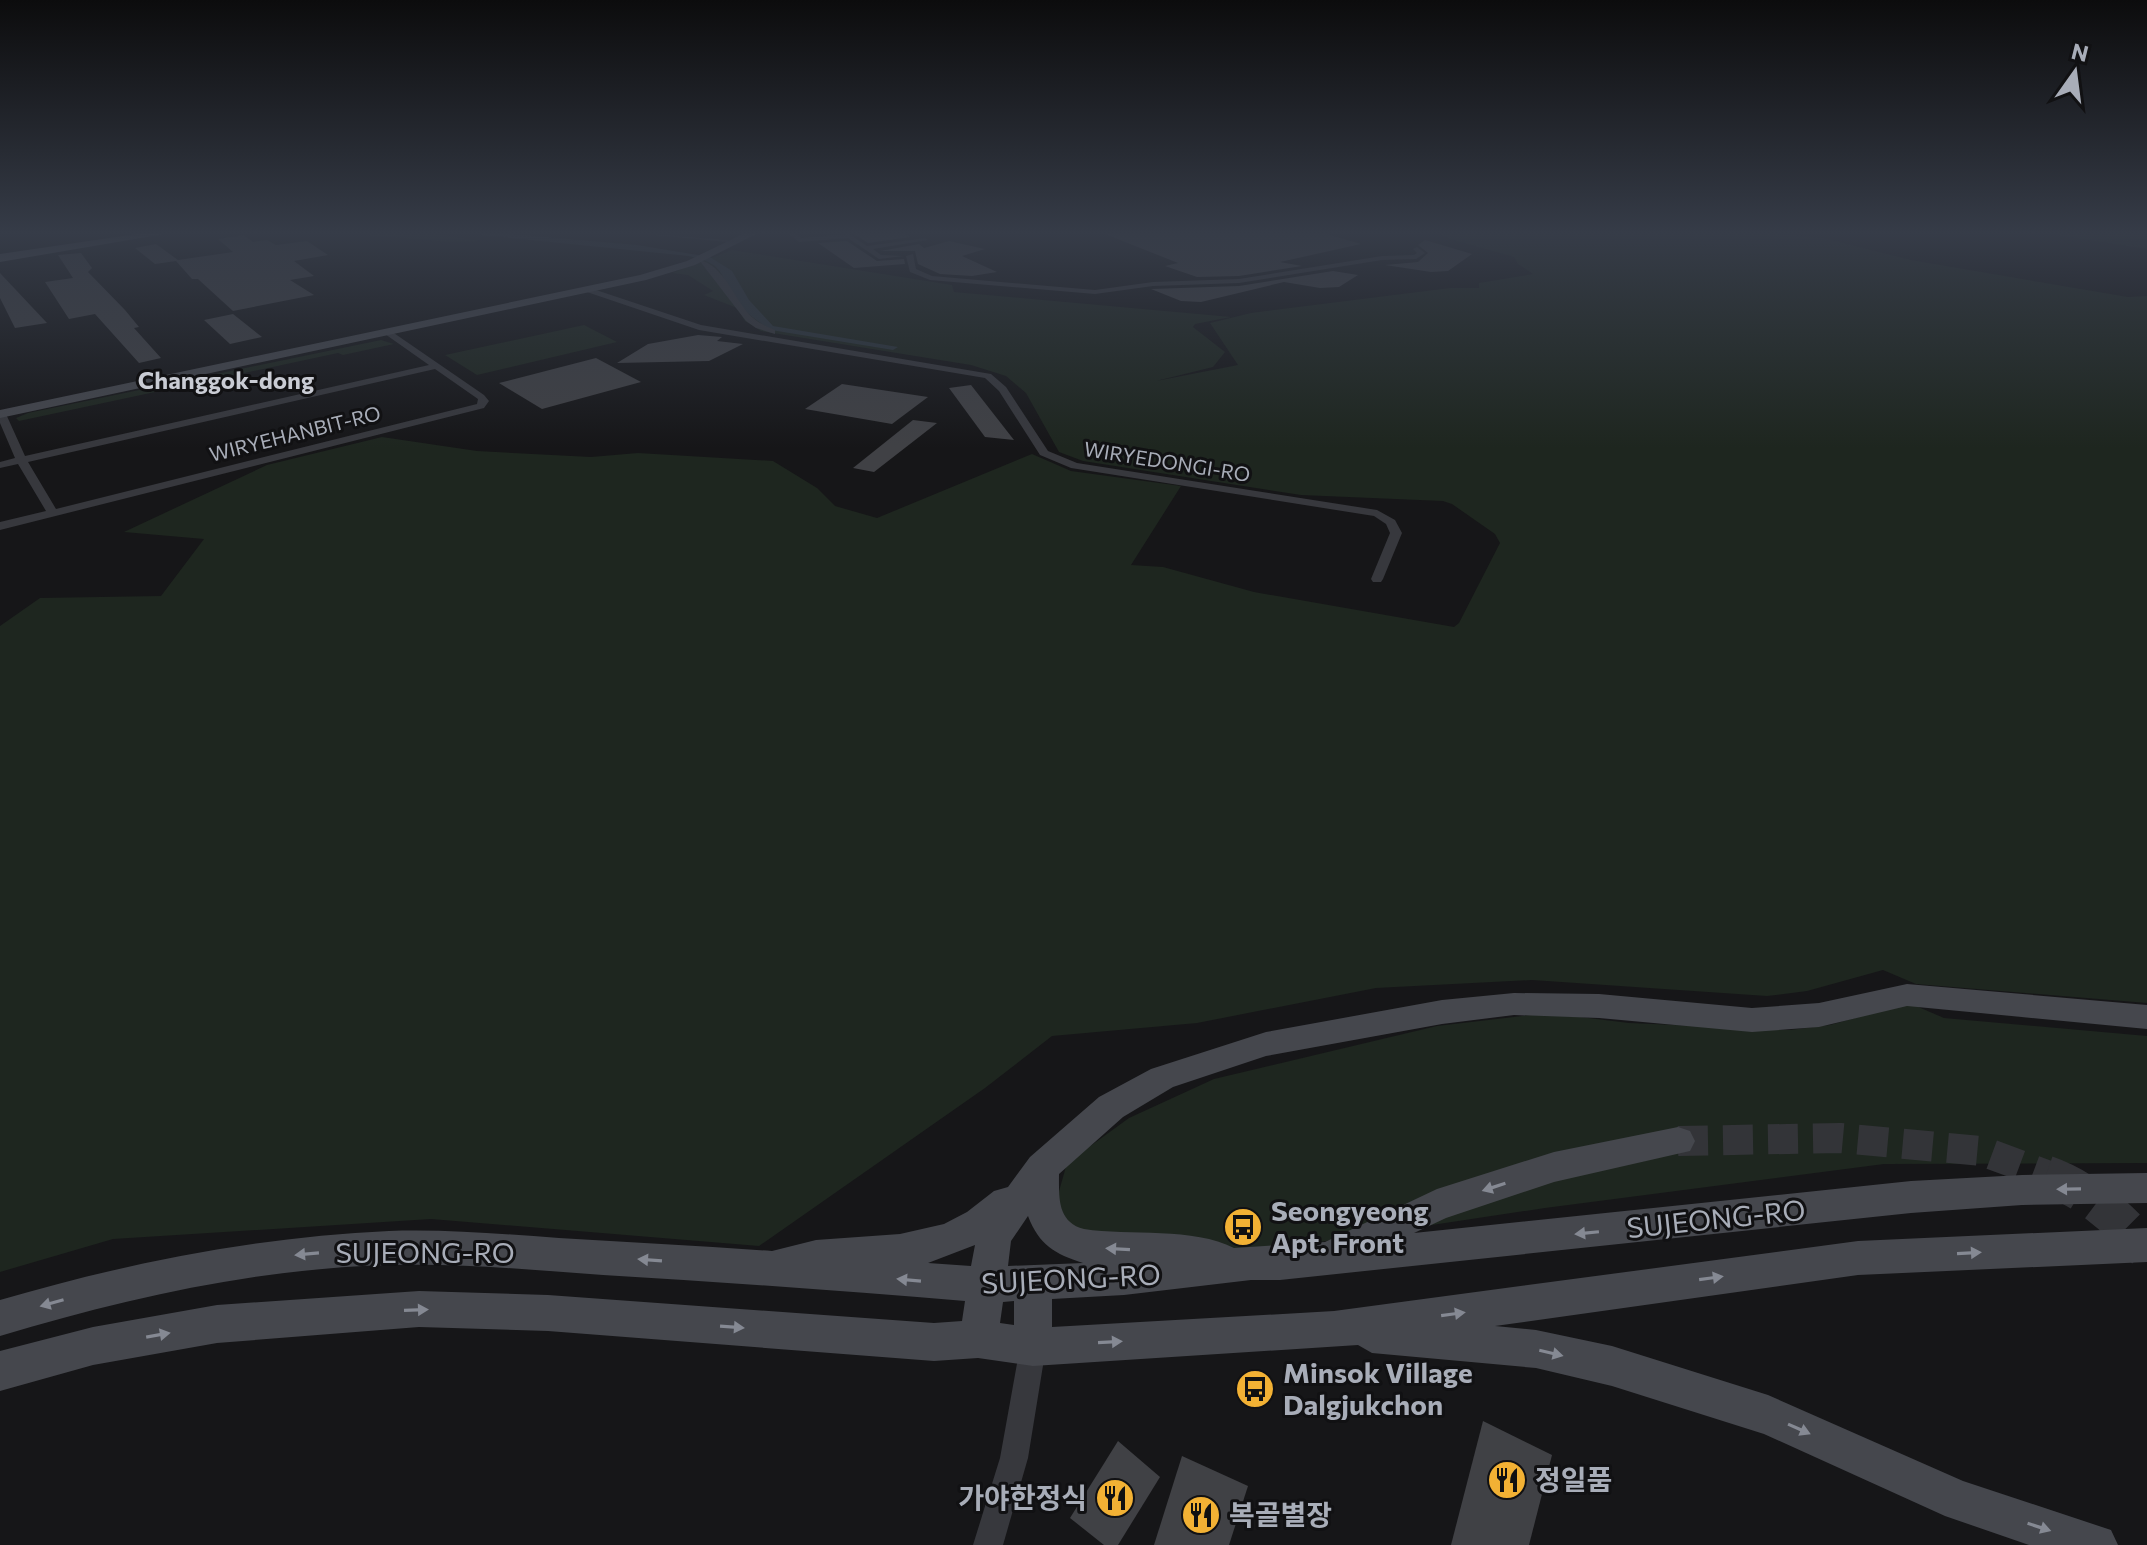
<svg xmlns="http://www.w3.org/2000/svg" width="2147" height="1545" font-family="Commissioner,'Noto Sans KR',sans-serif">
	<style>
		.green { fill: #1e261f }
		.water { fill: #2c353c }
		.building { fill: #404145 }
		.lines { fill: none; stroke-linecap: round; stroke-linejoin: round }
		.secondary-tunnel-far1 { stroke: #333438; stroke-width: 30; stroke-dasharray: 30 15; stroke-linecap: butt }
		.secondary-tunnel { stroke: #333438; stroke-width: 39; stroke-dasharray: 39 19; stroke-linecap: butt }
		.street { fill: #37383d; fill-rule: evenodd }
		.secondary { fill: #45474d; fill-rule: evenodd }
		.primary { fill: #53555c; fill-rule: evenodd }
		.oneway { fill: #858993 }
		.labels { text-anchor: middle; stroke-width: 6; stroke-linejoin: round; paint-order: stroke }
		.far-street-label { font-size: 20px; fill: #a8adb8; stroke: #111113 }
		.far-quarter-label { font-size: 24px; font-weight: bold; fill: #c9ccd4; stroke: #111113 }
		.near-poi-label { font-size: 28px; font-weight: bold; fill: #a8adb8; stroke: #111113; text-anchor: start }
		.near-street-label { font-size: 28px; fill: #a8adb8; stroke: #111113 }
	</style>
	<rect width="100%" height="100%" fill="#161618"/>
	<g class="green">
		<path d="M330 232H425L479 241 451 242Z"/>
		<path d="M1436 232H1761L1823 238 1911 260 2128 297 2147 296V1003L1916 984 1883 970 1807 991 1767 996 1532 980 1376 988 1197 1023 1052 1036 985 1088 759 1246 431 1219 113 1239 0 1272V626L40 598 161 596 204 539 124 532 267 465 382 437 477 451 591 457 638 453 773 461 817 488 835 506 877 518 1032 454 1071 471 1181 486 1131 565 1163 567 1254 592 1454 627 1459 623 1500 543 1495 534 1452 504 1443 501 1301 495 1083 461 1059 452 1026 393 1006 376 971 365 761 331 745 321 737 308 704 295 713 291 688 275 672 273 732 250 952 285 954 292 1231 317 1195 324 1193 327 1225 352 1213 367 1156 381 1238 365 1210 323 1251 313 1450 288H1479V283L1533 274 1518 264 1514 257 1447 238Z"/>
		<path d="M2038 232H2147V249Z"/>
		<path d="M584 325 617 342 477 375 445 355Z"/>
		<path d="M381 340 394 344 343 355 338 353 19 421 16 418 28 413Z"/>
		<path d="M1909 1003 1944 1018 2147 1036V1163L1884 1164 1545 1208 1266 1250 1098 1253 1050 1223 1067 1163 1129 1118 1214 1079 1437 1026 1548 1013 1629 1023 1790 1030 1830 1025Z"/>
	</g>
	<path class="water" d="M452 232H487L637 245 710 257 732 271 749 300 773 326 898 347 893 350 771 330C757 321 741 310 733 296 718 269 722 264 689 256Z"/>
	<g class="building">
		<path d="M851 232H902L910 237 868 243Z"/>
		<path d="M1100 232H1329L1330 235 1361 244 1280 262 1302 266 1239 276 1197 277 1165 266 1178 263Z"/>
		<path d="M244 235 253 242 267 240 276 245 307 241 328 255 294 261 314 276 290 280 314 295 233 311 198 279H192L176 261 155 264 135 248 156 244 178 260 233 252 218 239Z"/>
		<path d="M1425 240 1472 254 1448 271 1431 272 1385 265 1418 262 1428 253 1418 245Z"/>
		<path d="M847 241 877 261 904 259 905 264 854 268 818 243Z"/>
		<path d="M949 241 985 249 962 256 997 272 972 276 940 274 918 264 915 251H880L919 244 924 248Z"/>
		<path d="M81 253 92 268 88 272 125 310 139 327 134 328 161 358 139 363 95 314 69 319 45 282 73 278 58 255Z"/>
		<path d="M1333 271 1358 275 1339 287 1320 288 1284 282 1201 302 1181 301 1151 289 1239 286Z"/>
		<path d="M0 273 47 323 15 328 0 298Z"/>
		<path d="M233 314 262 337 230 344 204 320Z"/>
		<path d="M698 335 722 337 717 341 743 344 709 361 617 363 648 344Z"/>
		<path d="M596 358 641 382 542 409 499 383Z"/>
		<path d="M842 384 928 397 892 424 805 409Z"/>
		<path d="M971 385 1014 440 985 437 949 388Z"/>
		<path d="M913 420 937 423 874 472 853 468Z"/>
		<path d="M1483 1421 1552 1455 1529 1545H1451Z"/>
		<path d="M1118 1441 1160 1477 1118 1545H1104L1070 1518Z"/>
		<path d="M1182 1456 1248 1486 1229 1545H1154Z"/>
	</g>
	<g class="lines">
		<path class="secondary-tunnel-far1" d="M1678 1141 1840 1138 1982 1151 2052 1177"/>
		<path class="secondary-tunnel" d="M2046 1175C2086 1189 2120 1219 2147 1251"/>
		<g class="street">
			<path d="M624 232 740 241 737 243Z"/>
			<path d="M787 232H794L801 238 849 234 867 246 925 238 928 240 873 249 881 255 904 256 879 259 848 238 799 242Z"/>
			<path d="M1417 247 1425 253 1416 259 1382 260 1239 283 1153 286 1095 294 930 280 910 272 906 256 913 254 916 269 932 276 1095 290 1153 282 1239 279 1382 256 1414 255 1417 253 1413 249Z"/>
			<path d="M699 260C724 264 735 302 752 317 759 323 767 327 775 330V334L756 328 746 321Z"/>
			<path d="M590 288 701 325 991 374 1006 387 1048 451 1077 463 1377 510 1395 520 1402 533 1383 579 1381 582H1373L1371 579 1390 533 1386 524 1374 516 1071 468 1040 455 999 391 985 378 699 330 587 292Z"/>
			<path d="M388 329 484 395 489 401 484 408 0 530V522L46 511 18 464 0 468V462L15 458 0 423V411L6 414 25 456 429 365 385 334V330ZM435 369 478 399 477 404 56 509 28 462Z"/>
			<path d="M1033 1334 1042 1338 1046 1347 1028 1458 1003 1545H973L1000 1458 1020 1347 1024 1338Z"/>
		</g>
		<g class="secondary">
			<path d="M747 232H760L695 265 646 280 0 418V410L640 275 687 261Z"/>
			<path d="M1907 984 2147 1005V1029L1907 1006 1819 1027 1752 1032 1599 1018 1514 1015 1442 1024 1266 1056 1173 1087 1123 1117 1059 1174C1059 1197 1057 1222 1084 1229 1129 1236 1194 1227 1234 1248L1325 1242 1437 1189 1554 1152 1678 1127 1690 1131 1695 1141 1690 1151 1554 1182 1446 1218 1414 1233 1911 1181 2022 1175 2147 1173V1203L2022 1205 1911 1213 1280 1280H1251L1124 1295 1052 1299V1327L1334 1311 1858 1241 2147 1228V1262L1858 1275 1495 1326 1536 1330 1612 1346 1768 1395 1963 1481 2111 1530 2118 1545H2029L1945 1516 1764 1434 1612 1386 1536 1368 1372 1353 1358 1345 1033 1366 978 1358 934 1361 548 1331 419 1327 217 1343 93 1365 0 1391V1351L93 1327 217 1305 419 1291 548 1295 934 1323 962 1321 965 1301C844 1291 724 1282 603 1275 533 1270 462 1263 392 1265 258 1268 127 1298 0 1336V1300C127 1263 256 1237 389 1231 445 1229 503 1234 559 1238 630 1242 701 1246 772 1251L816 1240 900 1234 944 1224 967 1212 994 1191 1008 1187 1030 1157 1099 1097 1151 1069 1266 1032 1442 1000 1514 993 1599 994 1752 1008 1819 1003ZM1028 1216C1039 1245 1055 1254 1083 1263L1008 1266 1011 1241ZM975 1245 971 1266 928 1263ZM1014 1301V1325L1000 1323 1003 1302Z"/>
		</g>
		<path class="primary" d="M150 232H176L0 262V254Z"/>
	</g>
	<defs><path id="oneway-solid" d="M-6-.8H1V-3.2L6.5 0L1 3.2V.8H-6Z" transform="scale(2)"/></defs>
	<g class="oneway">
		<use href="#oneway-solid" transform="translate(1494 1187) rotate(162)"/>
		<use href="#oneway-solid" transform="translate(2069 1189) rotate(179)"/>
		<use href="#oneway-solid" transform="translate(1587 1233) rotate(174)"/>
		<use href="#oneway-solid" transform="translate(1118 1249) rotate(-177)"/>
		<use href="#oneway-solid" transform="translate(1969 1253) rotate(-3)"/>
		<use href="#oneway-solid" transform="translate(307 1254) rotate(175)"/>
		<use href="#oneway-solid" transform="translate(650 1260) rotate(-176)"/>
		<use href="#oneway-solid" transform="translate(1711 1278) rotate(-8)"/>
		<use href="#oneway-solid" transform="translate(909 1280) rotate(-175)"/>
		<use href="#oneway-solid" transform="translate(52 1303) rotate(164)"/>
		<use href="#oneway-solid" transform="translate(416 1310) rotate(-2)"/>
		<use href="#oneway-solid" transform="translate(1453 1314) rotate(-8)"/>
		<use href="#oneway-solid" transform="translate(732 1327) rotate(4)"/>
		<use href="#oneway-solid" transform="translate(158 1335) rotate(-10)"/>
		<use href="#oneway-solid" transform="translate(1110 1342) rotate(-3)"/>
		<use href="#oneway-solid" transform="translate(1551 1353) rotate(13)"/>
		<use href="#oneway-solid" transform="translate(1799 1429) rotate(24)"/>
		<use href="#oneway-solid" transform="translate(2039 1527) rotate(18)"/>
	</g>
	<linearGradient id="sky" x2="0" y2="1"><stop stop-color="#0c0c0d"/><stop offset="0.52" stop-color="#363c48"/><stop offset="1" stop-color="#363c48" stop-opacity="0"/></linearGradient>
	<rect width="2147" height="448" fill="url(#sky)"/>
	<defs>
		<g id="bus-disc" transform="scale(2)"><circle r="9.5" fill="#f2b134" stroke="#111113"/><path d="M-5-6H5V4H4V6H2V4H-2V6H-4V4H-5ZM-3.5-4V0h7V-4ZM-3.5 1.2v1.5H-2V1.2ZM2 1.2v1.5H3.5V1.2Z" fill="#111"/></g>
		<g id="restaurant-disc" transform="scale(2)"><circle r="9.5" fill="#f2b134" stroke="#111113"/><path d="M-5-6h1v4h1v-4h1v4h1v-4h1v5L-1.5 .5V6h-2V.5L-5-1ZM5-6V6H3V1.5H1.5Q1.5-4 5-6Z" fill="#111"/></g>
	</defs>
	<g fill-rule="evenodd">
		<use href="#bus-disc" x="1243" y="1227"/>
		<use href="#bus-disc" x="1255" y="1389"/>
		<use href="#restaurant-disc" x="1507" y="1480"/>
		<use href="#restaurant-disc" x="1115" y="1498"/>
		<use href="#restaurant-disc" x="1201" y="1515"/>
	</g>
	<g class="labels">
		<g class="far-street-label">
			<text transform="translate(295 434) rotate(-14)" y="7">WIRYEHANBIT-RO</text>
			<text transform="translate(1167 462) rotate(9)" y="7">WIRYEDONGI-RO</text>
		</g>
		<g class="far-quarter-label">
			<text x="226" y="389">Changgok-dong</text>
		</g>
		<g class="near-poi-label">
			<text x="1271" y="1221">Seongyeong<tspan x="1271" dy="32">Apt. Front</tspan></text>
			<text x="1283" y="1383">Minsok Village<tspan x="1283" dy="32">Dalgjukchon</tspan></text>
			<text x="1535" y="1490">정일품</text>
			<text x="1087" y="1508" text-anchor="end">가야한정식</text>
			<text x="1229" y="1525">복골별장</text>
		</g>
		<g class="near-street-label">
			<text transform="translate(1716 1219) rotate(-6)" y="10">SUJEONG-RO</text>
			<text x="425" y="1263">SUJEONG-RO</text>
			<text transform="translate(1071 1279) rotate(-3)" y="10">SUJEONG-RO</text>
		</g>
	</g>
	<g transform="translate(2075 72) rotate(14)" stroke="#111113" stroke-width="6" paint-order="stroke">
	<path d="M0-6L14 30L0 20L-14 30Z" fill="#a8adb8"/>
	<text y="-12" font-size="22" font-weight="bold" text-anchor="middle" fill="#a8adb8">N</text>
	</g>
</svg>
